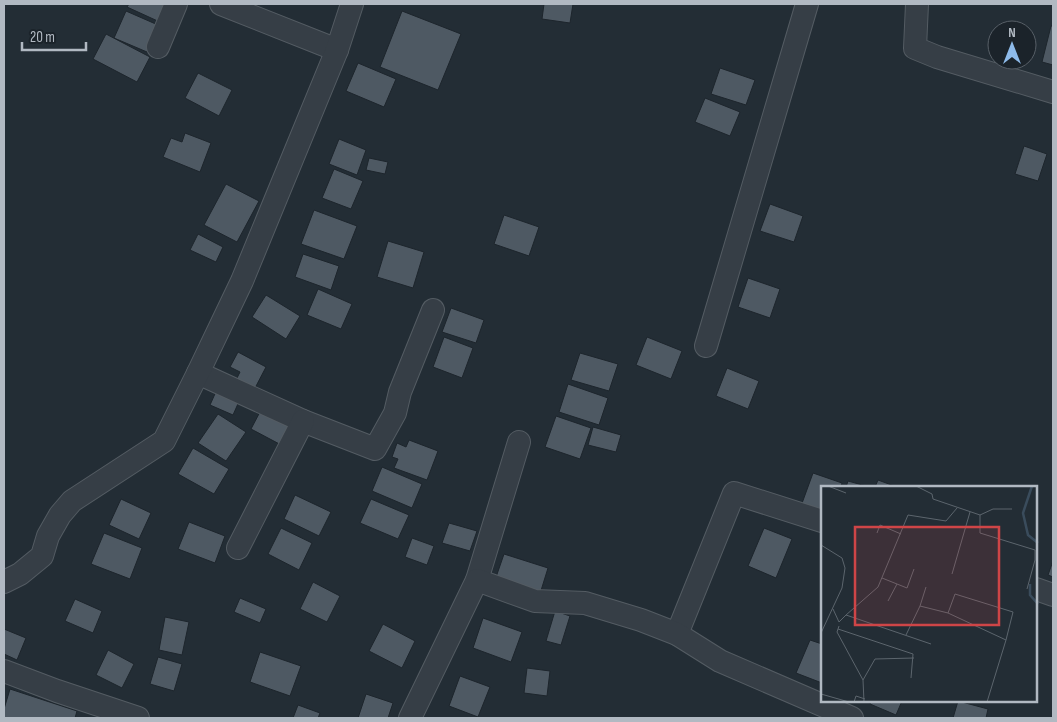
<svg xmlns="http://www.w3.org/2000/svg" width="1057" height="722" font-family="'Sofia Sans Condensed',sans-serif">
	<style>
		.building { fill: #4e5963; stroke: #1d252c }
		.lines { fill: none; stroke-linecap: round; stroke-linejoin: round }
		.street-casing { stroke: #545c63; stroke-width: 24 }
		.street { stroke: #363e46; stroke-width: 22 }
		.inset-river { fill: none; stroke: #3a4c5c; stroke-width: 2.5 }
		.inset-road { fill: none; stroke: #5c656d; stroke-width: 1 }
		.view { fill: #cf4547; fill-opacity: 0.15; stroke: #cf4547; stroke-width: 2.5 }
		.inset-edge { fill: none; stroke: #b1b9c2; stroke-width: 2.5 }
	</style>
	<rect width="100%" height="100%" fill="#232d35"/>
	<g class="building">
		<path d="M129 4H171L162 23 127 7Z"/>
		<path d="M544 4H573L570 23 542 19Z"/>
		<path d="M126 11 158 25 147 52 114 38Z"/>
		<path d="M402 11 461 34 438 90 380 67Z"/>
		<path d="M1051 26H1053V65L1042 62Z"/>
		<path d="M106 34 150 57 137 82 93 59Z"/>
		<path d="M358 63 396 79 384 107 346 91Z"/>
		<path d="M720 68 755 80 746 105 711 94Z"/>
		<path d="M198 73 232 90 219 116 185 98Z"/>
		<path d="M705 98 740 112 730 136 695 122Z"/>
		<path d="M185 133 211 143 200 172 163 157 171 138 182 142Z"/>
		<path d="M339 139 366 150 357 175 329 164Z"/>
		<path d="M1024 146 1047 154 1038 181 1015 174Z"/>
		<path d="M369 158 388 162 385 174 366 170Z"/>
		<path d="M334 169 363 181 351 209 322 198Z"/>
		<path d="M226 184 259 201 237 242 204 225Z"/>
		<path d="M770 204 803 216 794 242 760 231Z"/>
		<path d="M314 210 357 226 344 259 301 244Z"/>
		<path d="M504 215 539 227 529 256 494 244Z"/>
		<path d="M198 234 223 247 216 262 190 250Z"/>
		<path d="M388 241 424 252 413 288 377 277Z"/>
		<path d="M303 254 339 266 331 290 295 277Z"/>
		<path d="M748 278 780 289 770 318 738 307Z"/>
		<path d="M318 289 352 304 341 329 307 315Z"/>
		<path d="M266 295 300 316 286 339 252 317Z"/>
		<path d="M451 308 484 320 476 343 442 332Z"/>
		<path d="M444 337 473 348 462 378 433 367Z"/>
		<path d="M647 337 682 351 671 379 636 365Z"/>
		<path d="M238 352 266 367 253 392 235 382 240 372 230 367Z"/>
		<path d="M580 353 618 364 609 391 571 380Z"/>
		<path d="M727 368 759 381 748 409 716 396Z"/>
		<path d="M568 384 608 398 599 425 559 412Z"/>
		<path d="M218 387 241 397 233 415 210 405Z"/>
		<path d="M262 408 296 426 285 447 251 429Z"/>
		<path d="M218 414 246 432 226 461 198 443Z"/>
		<path d="M556 416 591 428 580 459 545 447Z"/>
		<path d="M593 427 621 435 616 452 588 445Z"/>
		<path d="M409 440 438 451 427 480 394 468 398 459 392 457 397 443 406 447Z"/>
		<path d="M193 448 229 469 214 494 178 474Z"/>
		<path d="M382 467 422 484 412 508 372 491Z"/>
		<path d="M813 473 842 483 841 487H822V513L801 506Z"/>
		<path d="M878 480 897 487H875Z"/>
		<path d="M848 481 866 486V487H846Z"/>
		<path d="M295 495 331 512 319 536 284 519Z"/>
		<path d="M121 499 151 513 139 539 109 525Z"/>
		<path d="M371 499 409 515 398 539 360 523Z"/>
		<path d="M189 522 225 536 215 563 178 549Z"/>
		<path d="M449 523 477 531 470 551 442 543Z"/>
		<path d="M281 528 312 543 299 570 268 554Z"/>
		<path d="M764 528 792 539 776 578 748 566Z"/>
		<path d="M104 533 142 548 130 579 91 564Z"/>
		<path d="M412 538 434 546 427 565 405 557Z"/>
		<path d="M504 554 548 568 539 597 494 583Z"/>
		<path d="M1053 561V577L1048 575Z"/>
		<path d="M313 582 340 596 327 622 300 609Z"/>
		<path d="M240 598 266 609 260 623 234 612Z"/>
		<path d="M75 599 102 611 93 633 65 621Z"/>
		<path d="M555 611 570 616 561 645 546 641Z"/>
		<path d="M165 617 189 622 182 655 159 650Z"/>
		<path d="M483 618 522 632 511 662 473 648Z"/>
		<path d="M383 624 415 641 402 668 369 651Z"/>
		<path d="M4 629 26 638 17 660 4 654Z"/>
		<path d="M810 640 822 644V683L796 673Z"/>
		<path d="M108 650 134 664 122 688 96 675Z"/>
		<path d="M260 652 301 666 290 696 250 682Z"/>
		<path d="M158 657 182 664 174 691 150 684Z"/>
		<path d="M527 668 550 671 547 696 524 693Z"/>
		<path d="M460 676 490 687 478 717 449 706Z"/>
		<path d="M10 689 77 711 75 718H4V709Z"/>
		<path d="M366 694 393 703 388 718H358Z"/>
		<path d="M871 701H902L896 715 870 704Z"/>
		<path d="M958 701 988 709 986 718H953Z"/>
		<path d="M298 705 320 713 318 718H293Z"/>
	</g>
	<g class="lines">
		<g class="street-casing">
			<g id="street">
				<path d="M221 4 337 50"/>
				<path d="M917 4 915 48 937 57 1053 92"/>
				<path d="M158 47 176 4"/>
				<path d="M706 346 807 4"/>
				<path d="M198 373 303 421 375 449 395 413 400 392 433 310"/>
				<path d="M238 548 303 421"/>
				<path d="M477 580 519 442"/>
				<path d="M4 582 20 574 42 556 48 536 60 515 72 501 164 441 198 373 242 281 337 50 352 4"/>
				<path d="M1036 589 1053 595"/>
				<path d="M677 634 734 493 822 521"/>
				<path d="M4 671 57 691 138 718"/>
				<path d="M410 718 477 580 535 601 585 603 641 620 677 634 720 661 852 718"/>
			</g>
		</g>
		<use href="#street" class="street"/>
	</g>
	<g transform="translate(821 486)">
		<rect width="216" height="216" fill="#232d35"/>
		<path class="inset-river" d="M211 0 202 27 207 49 217 57M209 98V109L217 118"/>
		<path class="inset-road" d="M7 0 25 7M95 0 111 8 112 13 159 29V47L214 64V74L206 103M159 29 172 23H191M56 47 59 39 80 48M0 59 21 72 24 82 21 102 0 147M131 88 149 26M61 92 86 102 93 83M67 115 76 98M99 120 105 101M12 123 18 136 25 129 110 158M25 129 57 101 87 29 125 35 136 22M18 140 16 146 42 194 43 216M17 143 92 168 90 192M85 149 99 120 127 127 185 154 192 126 134 108 127 127M42 194 54 173 93 172M0 208 28 216M33 216 35 210 44 213M166 216 185 154"/>
		<path class="view" d="M34 41H178V139H34Z"/>
		<rect width="216" height="216" class="inset-edge"/>
	</g>
	<rect width="1057" height="722" fill="none" stroke="#b1b9c2" stroke-width="10"/>
	<g transform="translate(1012 45)"><circle r="24" fill="#1b232a" stroke="#575f67"/>
	<path d="M0-4L9 19L0 12L-9 19Z" fill="#8ebbea"/>
	<text y="-8" font-size="14" font-weight="bold" text-anchor="middle" fill="#b1b9c2">N</text>
	</g>
	<path d="M22 42v8h64v-8" fill="none" stroke="#b1b9c2" stroke-width="2.5"/>
	<text x="30" y="42" font-size="15" fill="#b1b9c2" stroke="#1b232a" stroke-width="4" paint-order="stroke">20 m</text>
</svg>
